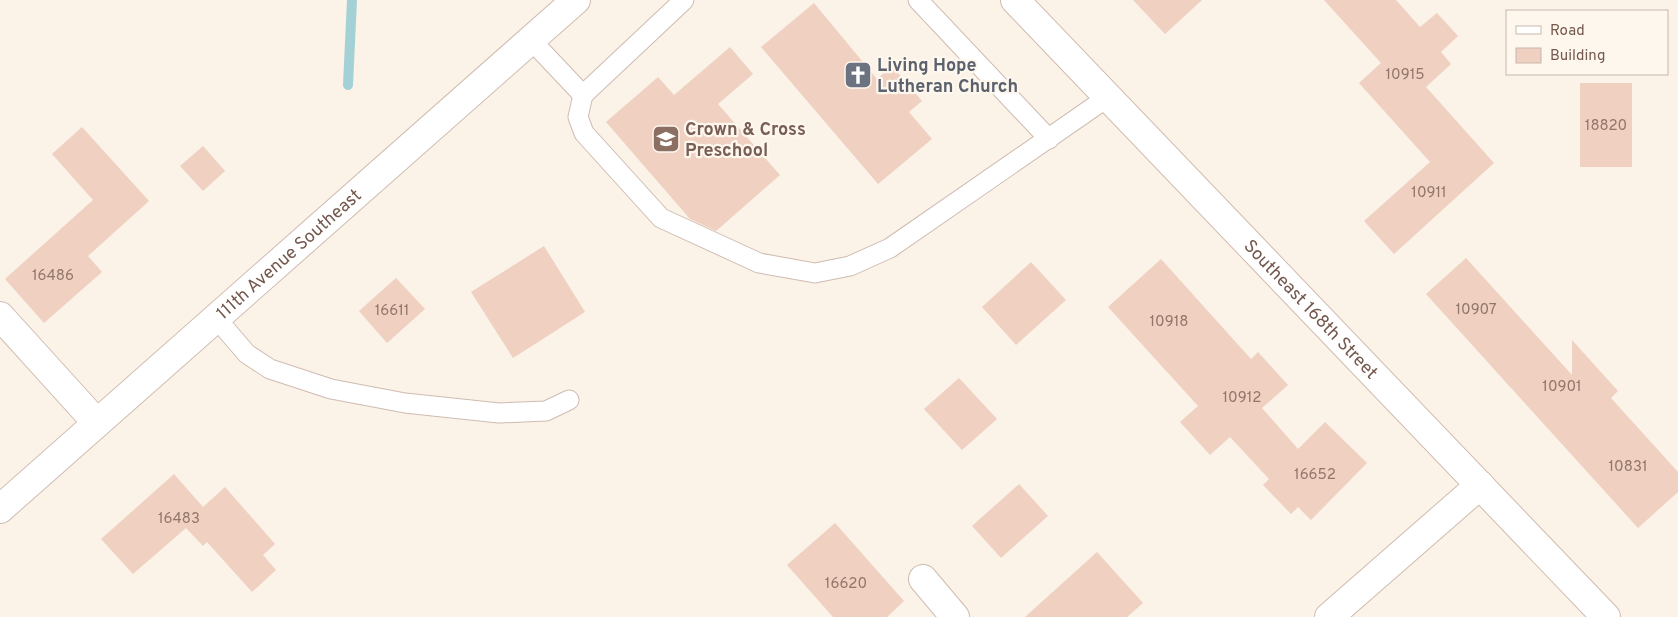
<svg xmlns="http://www.w3.org/2000/svg" width="1678" height="617" font-family="Overpass,sans-serif">
	<style>
		.lines { fill: none; stroke-linecap: round; stroke-linejoin: round }
		.stream { stroke: #a4d1d5; stroke-width: 10 }
		.building { fill: #efd0c1 }
		.lane-casing { stroke: #cfbcb1; stroke-width: 21 }
		.street-casing { stroke: #cfbcb1; stroke-width: 30 }
		.secondary-casing { stroke: #d1bcaf; stroke-width: 30 }
		.lane { stroke: #fff; stroke-width: 19 }
		.street { stroke: #fff; stroke-width: 28 }
		.secondary { stroke: #fff; stroke-width: 28 }
		.labels { text-anchor: middle; stroke-width: 4.5; stroke-linejoin: round; paint-order: stroke }
		.number-label { font-size: 15px; fill: #93766a }
		.worship-label { font-size: 18px; font-weight: bold; fill: #5b616d; stroke: #fef7ee; text-anchor: start }
		.education-label { font-size: 18px; font-weight: bold; fill: #785e54; stroke: #fef7ee; text-anchor: start }
		.street-label { font-size: 18px; fill: #74584d; stroke: #fef7ee }
	</style>
	<rect width="100%" height="100%" fill="#fbf2e8"/>
	<g class="lines">
		<path class="stream" d="M348 85 352 0"/>
	</g>
	<g class="building">
		<path d="M1133 0H1202L1165 34Z"/>
		<path d="M1324 0H1396L1420 27 1437 13 1458 36 1441 52 1451 64 1426 87 1494 163 1394 254 1364 221 1430 162 1359 83 1381 63Z"/>
		<path d="M814 3 877 79 892 66 922 101 909 112 932 139 878 184 761 47Z"/>
		<path d="M730 47 753 74 718 104 780 175 716 231 690 219 606 122 658 77 674 95Z"/>
		<rect x="1580" y="83" width="52" height="84"/>
		<path d="M82 127 149 201 88 256 102 272 44 323 5 279 93 200 52 154Z"/>
		<path d="M203 146 225 171 203 191 180 166Z"/>
		<path d="M544 246 585 312 513 358 471 292Z"/>
		<path d="M1466 258 1572 375V340L1618 391 1611 398 1678 472V492L1638 528 1426 294Z"/>
		<path d="M1161 259 1251 359 1258 352 1288 385 1262 408 1298 449 1325 422 1367 463 1311 520 1298 507 1291 514 1263 485 1269 479 1230 437 1210 455 1180 422 1198 406 1108 307Z"/>
		<path d="M1031 262 1066 300 1016 345 982 307Z"/>
		<path d="M396 278 425 309 387 343 359 311Z"/>
		<path d="M959 378 997 419 962 450 924 409Z"/>
		<path d="M174 474 203 507 225 487 275 544 263 555 276 570 252 592 207 542 203 546 186 528 133 574 101 539Z"/>
		<path d="M1019 484 1048 516 1001 558 972 526Z"/>
		<path d="M835 523 904 601 887 617H833L787 565Z"/>
		<path d="M1097 552 1143 603 1127 617H1025Z"/>
	</g>
	<g class="lines">
		<g class="lane-casing">
			<g id="lane">
				<path d="M918 0 1049 139"/>
				<path d="M531 40 583 95 684 0"/>
				<path d="M583 95 578 117 584 133 661 218 759 263 815 273 850 266 890 248 1108 97"/>
				<path d="M216 318 247 354 270 369 331 389 405 403 499 413 546 411 569 400"/>
			</g>
		</g>
		<g class="street-casing">
			<g id="street">
				<path d="M0 316 97 423"/>
				<path id="s1" d="M0 509 576 0"/>
				<path d="M923 579 955 617"/>
			</g>
		</g>
		<g class="secondary-casing">
			<g id="secondary">
				<path id="s2" d="M1015 0 1606 617"/>
				<path d="M1329 617 1480 485"/>
			</g>
		</g>
		<use href="#lane" class="lane"/>
		<use href="#street" class="street"/>
		<use href="#secondary" class="secondary"/>
	</g>
	<defs>
		<g id="church-square" transform="scale(1.4375)"><rect x="-9" y="-9" width="18" height="18" rx="4" fill="#6b7280" stroke="#fef7ee"/><path d="M-1.2-6h2.4v3.5h3.3v2.4h-3.3V6h-2.4V-.1h-3.3v-2.4h3.3Z" fill="#fff"/></g>
		<g id="school-square" transform="scale(1.4375)"><rect x="-9" y="-9" width="18" height="18" rx="4" fill="#8d6e63" stroke="#fef7ee"/><path d="M0-5L7-2L0 1L-7-2ZM-4 1L0 2.5L4 1V4Q0 6-4 4Z" fill="#fff"/></g>
	</defs>
	<g fill-rule="evenodd">
		<use href="#church-square" x="858" y="75"/>
		<use href="#school-square" x="666" y="139"/>
	</g>
	<g class="labels">
		<g class="number-label">
			<text x="1405" y="79">10915</text>
			<text x="1606" y="130">18820</text>
			<text x="1429" y="197">10911</text>
			<text x="53" y="280">16486</text>
			<text x="1476" y="314">10907</text>
			<text x="392" y="315">16611</text>
			<text x="1169" y="326">10918</text>
			<text x="1562" y="391">10901</text>
			<text x="1242" y="402">10912</text>
			<text x="1628" y="471">10831</text>
			<text x="1315" y="479">16652</text>
			<text x="179" y="523">16483</text>
			<text x="846" y="588">16620</text>
		</g>
		<g class="worship-label">
			<text x="877" y="71">Living Hope<tspan x="877" dy="21">Lutheran Church</tspan></text>
		</g>
		<g class="education-label">
			<text x="685" y="135">Crown &amp; Cross<tspan x="685" dy="21">Preschool</tspan></text>
		</g>
		<g class="street-label">
			<text dy="6" stroke="none"><textPath href="#s1" startOffset="385">111th Avenue Southeast</textPath></text>
			<text dy="6" stroke="none"><textPath href="#s2" startOffset="428">Southeast 168th Street</textPath></text>
		</g>
	</g>
	<rect x="1506" y="10" width="162" height="65" fill="#fef7ee" stroke="#c7b7ae"/>
	<rect x="1516" y="26" width="25" height="8" fill="#ffffff" stroke="#c7b7ae"/>
	<text x="1550" y="35" font-size="15" fill="#74584d">Road</text>
	<rect x="1516" y="48" width="25" height="15" fill="#efd0c1" stroke="#c7b7ae"/>
	<text x="1550" y="60" font-size="15" fill="#74584d">Building</text>
</svg>
